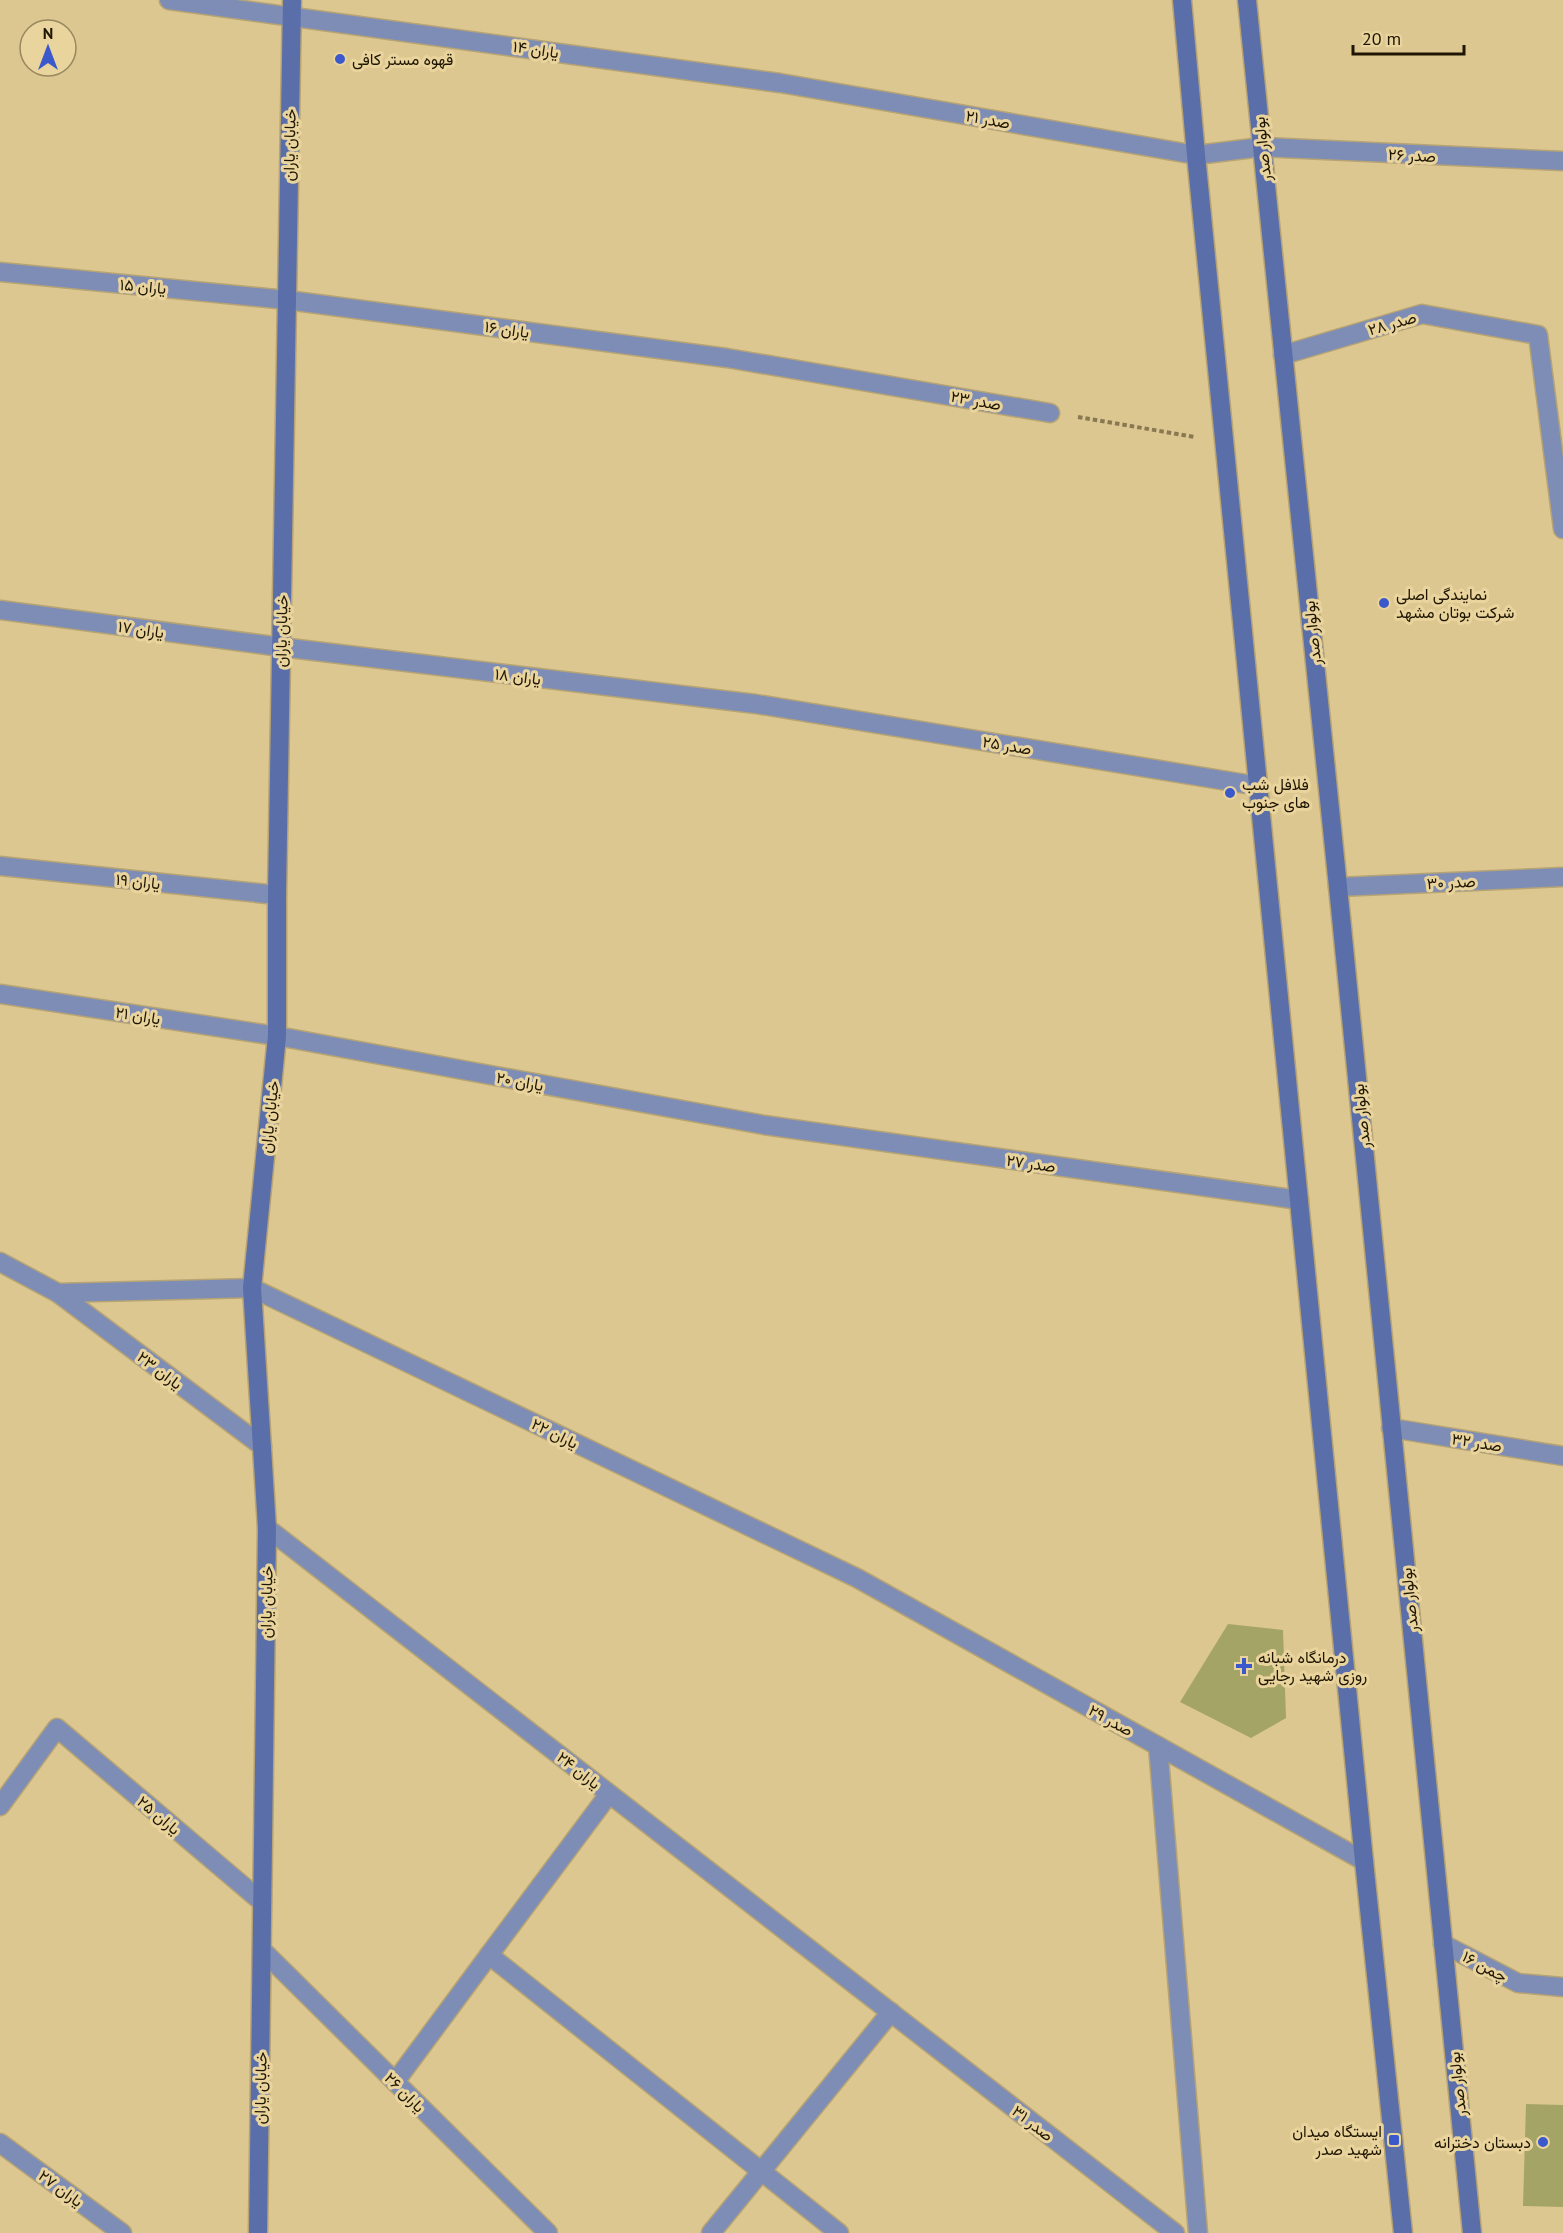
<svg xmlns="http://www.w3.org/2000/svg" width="1563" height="2233" font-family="'PT Sans',Vazirmatn,sans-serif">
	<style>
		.building { fill: #a4a467 }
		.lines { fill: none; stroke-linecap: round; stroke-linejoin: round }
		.street-casing { stroke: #b7a474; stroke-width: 21 }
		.secondary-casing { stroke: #b7a474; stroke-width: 21 }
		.path { stroke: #897952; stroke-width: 4; stroke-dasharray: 4.5 3; stroke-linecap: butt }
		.street { stroke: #7e8db6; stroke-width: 18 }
		.secondary { stroke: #5a6faa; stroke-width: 18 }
		.poi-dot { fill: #3c59cb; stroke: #ead49d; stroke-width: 2 }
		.labels { text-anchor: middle; stroke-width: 6; stroke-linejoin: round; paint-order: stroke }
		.street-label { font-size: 16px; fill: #1e1602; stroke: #ead49d }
		.poi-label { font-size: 16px; fill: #1e1602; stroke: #ead49d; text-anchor: start }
	</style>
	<rect width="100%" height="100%" fill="#ddc791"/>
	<g class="building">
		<path d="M1228 1624 1283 1630 1286 1718 1251 1738 1180 1702Z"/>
		<path d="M1526 2104 1563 2105V2207L1523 2206Z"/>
	</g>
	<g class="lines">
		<g class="street-casing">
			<g id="street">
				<path d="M169 0 780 83 1196 155 1262 147 1563 161"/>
				<path d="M0 272 287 300 727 358 1050 413"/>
				<path d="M1283 355 1422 314 1538 335 1563 529"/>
				<path d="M0 610 281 647 756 704 1258 786"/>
				<path d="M0 866 277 895"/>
				<path d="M1338 887 1563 877"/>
				<path d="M0 994 277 1036 764 1125 1299 1200"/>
				<path d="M0 1262 58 1293 252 1288 857 1578 1364 1861"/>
				<path d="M58 1293 262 1446"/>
				<path d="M1391 1428 1563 1456"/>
				<path d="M267 1528 1175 2233"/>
				<path d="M1158 1746 1198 2233"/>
				<path d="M0 1806 57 1728 262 1902"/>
				<path d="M1443 1944 1518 1983 1563 1987"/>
				<path d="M262 1950 548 2233"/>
				<path d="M489 1955 609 1794"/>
				<path d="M395 2082 489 1955 839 2233"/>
				<path d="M0 2143 122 2233"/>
				<path d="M711 2233 891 2012"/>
			</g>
		</g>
		<g class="secondary-casing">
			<g id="secondary">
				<path d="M1182 0 1196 155 1364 1861 1403 2233"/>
				<path d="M1247 0 1338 887 1472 2233"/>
				<path d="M258 2233 267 1528 252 1288 277 1036V895L292 0"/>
			</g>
		</g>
		<path class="path" d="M1078 417 1195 437"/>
		<use href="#street" class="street"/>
		<use href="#secondary" class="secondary"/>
	</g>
	<g class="poi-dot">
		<circle cx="340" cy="59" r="6"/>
		<circle cx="1384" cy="603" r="6"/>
		<circle cx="1230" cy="793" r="6"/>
		<path d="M1241 1657h6v6h6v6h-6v6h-6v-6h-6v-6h6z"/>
		<rect x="1388" y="2134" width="12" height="12" rx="3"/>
		<circle cx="1543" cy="2142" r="6"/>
	</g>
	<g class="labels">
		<g class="street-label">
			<text transform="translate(536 49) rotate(8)" y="6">یاران ۱۴</text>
			<text transform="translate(988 119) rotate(10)" y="6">صدر ۲۱</text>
			<text transform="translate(289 145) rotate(-89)" y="6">خیابان یاران</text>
			<text transform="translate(1262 149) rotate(-96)" y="6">بولوار صدر</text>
			<text transform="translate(1412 155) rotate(3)" y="6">صدر ۲۶</text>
			<text transform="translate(143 286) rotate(5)" y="6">یاران ۱۵</text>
			<text transform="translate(1392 323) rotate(-16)" y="6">صدر ۲۸</text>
			<text transform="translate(507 329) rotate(8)" y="6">یاران ۱۶</text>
			<text transform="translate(976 400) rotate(10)" y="6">صدر ۲۳</text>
			<text transform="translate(141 629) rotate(8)" y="6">یاران ۱۷</text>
			<text transform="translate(281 631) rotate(-89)" y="6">خیابان یاران</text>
			<text transform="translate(1312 633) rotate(-96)" y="6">بولوار صدر</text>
			<text transform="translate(518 676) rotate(7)" y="6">یاران ۱۸</text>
			<text transform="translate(1007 745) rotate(9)" y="6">صدر ۲۵</text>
			<text transform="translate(138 881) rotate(6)" y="6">یاران ۱۹</text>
			<text transform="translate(1451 882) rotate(-3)" y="6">صدر ۳۰</text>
			<text transform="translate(138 1015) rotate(9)" y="6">یاران ۲۱</text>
			<text transform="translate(520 1081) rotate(10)" y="6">یاران ۲۰</text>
			<text transform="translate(1361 1116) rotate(-96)" y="6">بولوار صدر</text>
			<text transform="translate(269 1117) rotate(-84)" y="6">خیابان یاران</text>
			<text transform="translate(1031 1163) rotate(8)" y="6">صدر ۲۷</text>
			<text transform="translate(160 1370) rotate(37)" y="6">یاران ۲۳</text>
			<text transform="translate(555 1433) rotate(26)" y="6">یاران ۲۲</text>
			<text transform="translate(1477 1442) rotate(9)" y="6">صدر ۳۲</text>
			<text transform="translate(1409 1600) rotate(-96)" y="6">بولوار صدر</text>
			<text transform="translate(266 1602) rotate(-89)" y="6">خیابان یاران</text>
			<text transform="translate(1111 1720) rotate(29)" y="6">صدر ۲۹</text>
			<text transform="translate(579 1770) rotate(38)" y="6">یاران ۲۴</text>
			<text transform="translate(159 1815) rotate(40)" y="6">یاران ۲۵</text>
			<text transform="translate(1485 1966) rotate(28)" y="6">چمن ۱۶</text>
			<text transform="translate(1457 2084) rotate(-96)" y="6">بولوار صدر</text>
			<text transform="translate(260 2088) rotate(-89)" y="6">خیابان یاران</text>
			<text transform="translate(405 2092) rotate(45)" y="6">یاران ۲۶</text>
			<text transform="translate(1033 2123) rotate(38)" y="6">صدر ۳۱</text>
			<text transform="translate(61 2188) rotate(36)" y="6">یاران ۲۷</text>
		</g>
		<g class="poi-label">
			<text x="352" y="65">قهوه مستر کافی</text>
			<text x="1396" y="600">نمایندگی اصلی<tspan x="1396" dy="18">شرکت بوتان مشهد</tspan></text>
			<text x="1242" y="790">فلافل شب<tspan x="1242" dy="18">های جنوب</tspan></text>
			<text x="1258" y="1663">درمانگاه شبانه<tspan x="1258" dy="18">روزی شهید رجایی</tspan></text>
			<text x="1382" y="2137" text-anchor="end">ایستگاه میدان<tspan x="1382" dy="18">شهید صدر</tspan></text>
			<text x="1531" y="2148" text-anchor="end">دبستان دخترانه</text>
		</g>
	</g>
	<g transform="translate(48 48)"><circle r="28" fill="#ead49d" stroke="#98885f" stroke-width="1.5"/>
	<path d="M0-4.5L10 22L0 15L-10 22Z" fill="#3c59cb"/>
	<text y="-9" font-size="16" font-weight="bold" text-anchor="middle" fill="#1e1602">N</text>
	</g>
	<path d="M1353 45v9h111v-9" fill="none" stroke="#1e1602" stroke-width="3"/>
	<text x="1362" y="45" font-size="18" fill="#1e1602" stroke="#ead49d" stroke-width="4.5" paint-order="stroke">20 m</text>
</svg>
